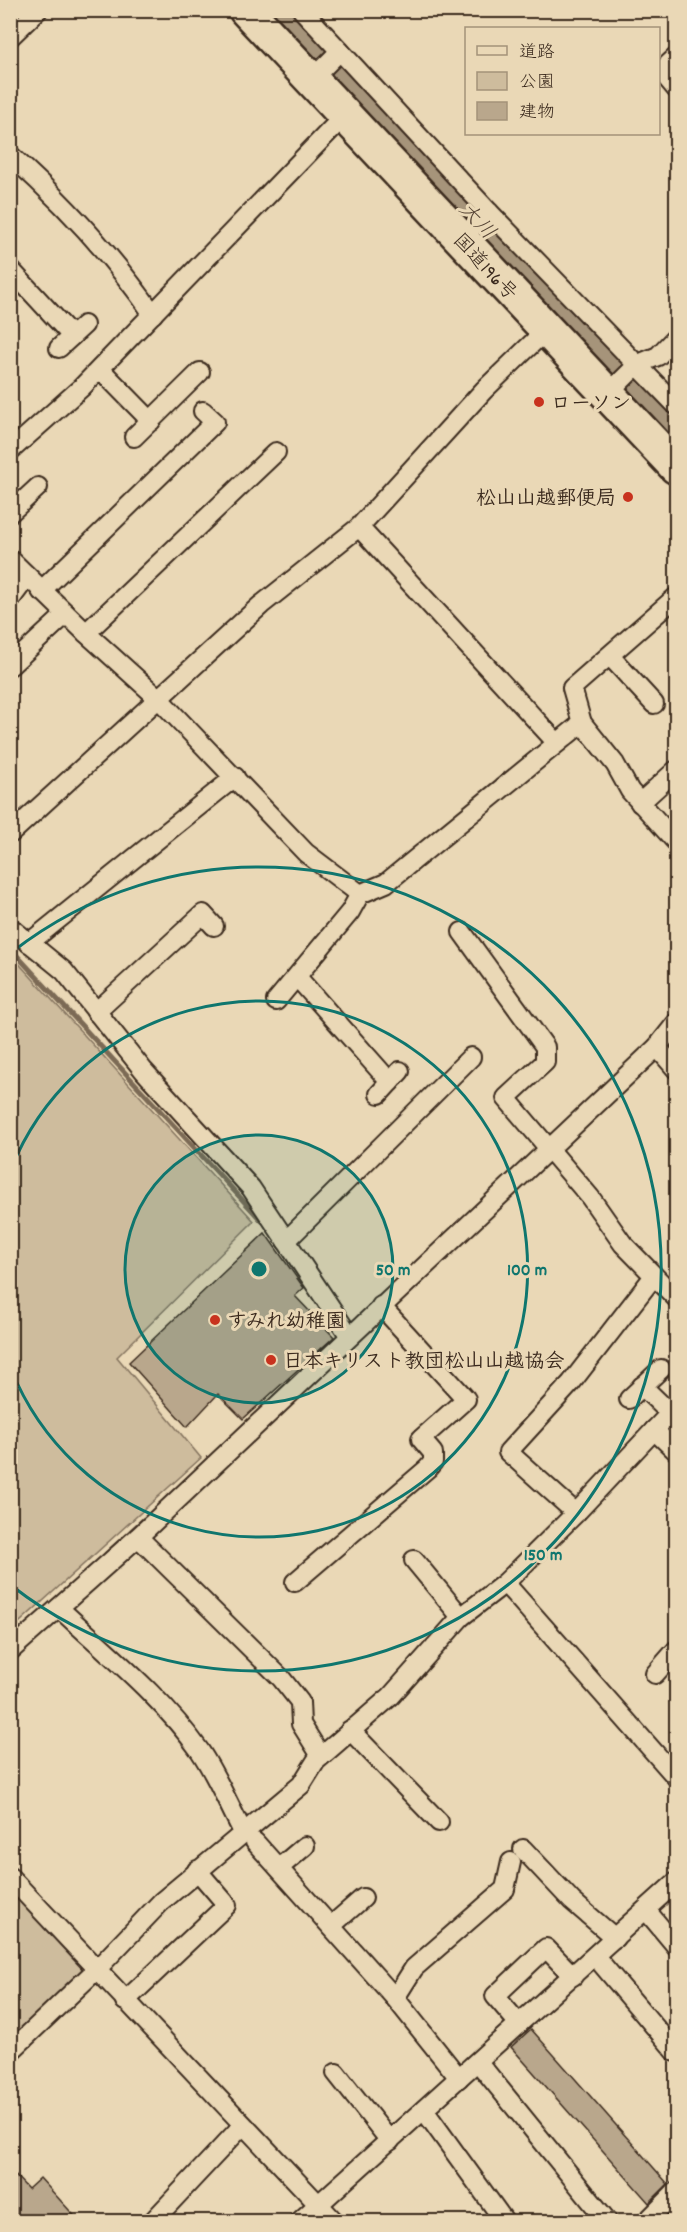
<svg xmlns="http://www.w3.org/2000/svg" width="687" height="2232" font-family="Dekko,'Klee One',sans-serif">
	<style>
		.green { fill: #cebc9d; stroke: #84735e; stroke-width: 1.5 }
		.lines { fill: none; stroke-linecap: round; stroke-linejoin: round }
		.stream { stroke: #7b6a55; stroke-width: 5 }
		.river { stroke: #a6947a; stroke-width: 32 }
		.building { fill: #b9a78c; stroke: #3b2a1e; stroke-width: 1.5 }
		.street-casing { stroke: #3b2a1e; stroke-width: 22 }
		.highway-casing { stroke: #3b2a1e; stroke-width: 38 }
		.street { stroke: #ead8b6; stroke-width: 18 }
		.highway { stroke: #ead8b6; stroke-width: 33 }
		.ring { fill: none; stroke: #0f766e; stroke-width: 3 }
		.poi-dot { fill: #c8321e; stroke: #ead8b6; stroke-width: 2 }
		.labels { text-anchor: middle; stroke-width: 6; stroke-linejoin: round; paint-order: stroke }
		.street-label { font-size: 20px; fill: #3b2a1e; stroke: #ead8b6 }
		.poi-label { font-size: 20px; font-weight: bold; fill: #3b2a1e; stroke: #ead8b6; text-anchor: start }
		.water-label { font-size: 21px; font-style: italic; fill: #564435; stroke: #ead8b6 }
		.centre { fill: #0f766e; stroke: #ead8b6; stroke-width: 3 }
		.ring-label { font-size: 18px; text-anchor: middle; font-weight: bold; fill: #0f766e; stroke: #ead8b6; stroke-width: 6; stroke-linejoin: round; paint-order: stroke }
	</style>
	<rect width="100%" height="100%" fill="#ead8b6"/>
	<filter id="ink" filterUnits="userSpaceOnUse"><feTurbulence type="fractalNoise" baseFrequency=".0167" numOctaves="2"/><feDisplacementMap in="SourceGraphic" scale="12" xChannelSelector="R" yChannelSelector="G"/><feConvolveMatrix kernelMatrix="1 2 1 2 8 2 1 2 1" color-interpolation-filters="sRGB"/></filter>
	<g filter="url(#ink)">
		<g class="green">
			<path d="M11 955 254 1221 117 1357 201 1458 11 1630Z"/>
			<path d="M11 1892 86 1973 11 2044Z"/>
		</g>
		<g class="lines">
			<g class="stream">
				<path d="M10 948 262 1221"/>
				<path d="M106 1554 143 1520"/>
			</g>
			<path class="river" d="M280 10 495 241 615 363 676 430"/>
		</g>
		<g class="building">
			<path d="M265 1233 304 1288 295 1296 334 1337 243 1419 218 1394 187 1427 129 1362Z"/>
			<path d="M531 2029 668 2184 649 2203 511 2047Z"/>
			<path d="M10 2170 28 2189 40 2178 80 2222H10Z"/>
		</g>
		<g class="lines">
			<g class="street-casing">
				<g id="street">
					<path d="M302 10 489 212 676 405"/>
					<path d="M10 37 38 10"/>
					<path d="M676 57 661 71 676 89"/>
					<path d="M312 79 340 51"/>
					<path d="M10 155C64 203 112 255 153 314"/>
					<path d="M460 239 489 212"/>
					<path d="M10 269 72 336"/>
					<path d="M59 348 84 325"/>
					<path d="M100 369 151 421"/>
					<path d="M608 394 638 364 658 356 676 337"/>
					<path d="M134 437 200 372"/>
					<path d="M10 451 82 387 345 115"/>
					<path d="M10 513 38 487"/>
					<path d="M359 527 557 743"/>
					<path d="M10 559 86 633 158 698 306 853 360 894 386 883 582 723 572 688 676 597"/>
					<path d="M41 591 215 422 203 411"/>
					<path d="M10 600 27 577"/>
					<path d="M86 633 276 452"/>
					<path d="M610 656 654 704"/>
					<path d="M10 666 66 614"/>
					<path d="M582 723 615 764 630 791 676 842"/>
					<path d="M640 803 676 770"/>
					<path d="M10 834 261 605 359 527 484 390 546 330"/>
					<path d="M10 927 64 971 144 1071 251 1188 349 1335"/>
					<path d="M462 932 545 1047V1062L506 1098 590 1197 623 1244 676 1298"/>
					<path d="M29 943 235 777"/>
					<path d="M297 977 390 1082"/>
					<path d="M276 1001 350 912 360 894"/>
					<path d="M96 1012 203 914 214 926"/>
					<path d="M657 1047 676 1069"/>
					<path d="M379 1094 400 1071"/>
					<path d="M286 1241 471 1057"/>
					<path d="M642 1386 670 1413"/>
					<path d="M629 1399 661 1369"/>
					<path d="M654 1430 676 1451"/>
					<path d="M576 1513 508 1452 571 1383 654 1276"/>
					<path d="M138 1537 281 1678 300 1702 301 1724 321 1756"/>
					<path d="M414 1560 461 1617"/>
					<path d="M295 1582 428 1468 433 1462V1453L421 1439 466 1399 381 1306"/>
					<path d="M505 1583 676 1777"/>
					<path d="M59 1608C108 1654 161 1696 200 1751 217 1776 229 1806 243 1832"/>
					<path d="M10 1651 138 1537 657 1047 676 1023"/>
					<path d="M655 1674 676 1650"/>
					<path d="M350 1730 439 1822"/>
					<path d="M255 1842 395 1998 459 2078"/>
					<path d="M523 1849 572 1901 615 1938"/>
					<path d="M279 1868 305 1846"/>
					<path d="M10 1877 335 2222"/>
					<path d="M646 1910 676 1946"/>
					<path d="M331 1926 363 1898"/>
					<path d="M595 1956 676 2052"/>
					<path d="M395 1998 414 1968 505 1889 511 1862"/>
					<path d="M125 2001 227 1905 197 1870"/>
					<path d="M519 2024 495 1996 546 1948 573 1976"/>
					<path d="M10 2052 96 1970 161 1902 301 1785 316 1761 391 1696 461 1617 505 1583 576 1513 676 1407"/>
					<path d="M478 2062 608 2222"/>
					<path d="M336 2073 390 2141"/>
					<path d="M424 2110 505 2222"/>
					<path d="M152 2222 243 2125"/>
					<path d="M299 2222 676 1882"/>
					<path d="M646 2222 676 2192"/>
				</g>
			</g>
			<g class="highway-casing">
				<path id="highway" d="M246 10 676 467"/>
			</g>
			<use href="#street" class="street"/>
			<use href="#highway" class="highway"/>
		</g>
	</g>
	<circle cx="259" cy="1269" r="134" fill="#0f766e" fill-opacity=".12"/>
	<g class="ring">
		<circle cx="259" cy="1269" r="134"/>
		<path d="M11 1169A268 268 0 1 1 11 1369"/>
		<path d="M12 952A402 402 0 1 1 12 1586"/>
	</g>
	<g class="poi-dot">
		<circle cx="539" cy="402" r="6"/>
		<circle cx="628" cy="497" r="6"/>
		<circle cx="215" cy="1320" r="6"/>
		<circle cx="271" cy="1360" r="6"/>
	</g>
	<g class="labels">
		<g class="street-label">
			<text transform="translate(486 266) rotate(47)" y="7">国道196号</text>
		</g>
		<g class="poi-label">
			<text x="551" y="409">ローソン</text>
			<text x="616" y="504" text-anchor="end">松山山越郵便局</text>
			<text x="227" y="1327">すみれ幼稚園</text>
			<text x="283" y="1367">日本キリスト教団松山山越協会</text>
		</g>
		<g class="water-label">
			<text transform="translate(478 220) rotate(47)" y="7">大川</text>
		</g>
	</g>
	<circle cx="259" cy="1269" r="9" class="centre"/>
	<g class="ring-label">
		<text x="393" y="1275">50 m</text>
		<text x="527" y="1275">100 m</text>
		<text x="543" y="1560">150 m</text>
	</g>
	<rect width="687" height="2232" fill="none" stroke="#ead8b6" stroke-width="36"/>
	<rect x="18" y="18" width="651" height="2196" fill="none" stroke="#3b2a1e" stroke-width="2" filter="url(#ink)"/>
	<rect x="465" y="27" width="195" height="108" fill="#ead8b6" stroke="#a49279" stroke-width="1.5"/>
	<rect x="477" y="46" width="30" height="9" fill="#ead8b6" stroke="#a49279" stroke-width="1.5"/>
	<text x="519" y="57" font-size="18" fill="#3b2a1e">道路</text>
	<rect x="477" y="72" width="30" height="18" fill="#cebc9d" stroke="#a49279" stroke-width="1.5"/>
	<text x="519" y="87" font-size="18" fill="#3b2a1e">公園</text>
	<rect x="477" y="102" width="30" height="18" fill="#b9a78c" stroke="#a49279" stroke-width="1.5"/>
	<text x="519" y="117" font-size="18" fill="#3b2a1e">建物</text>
</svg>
